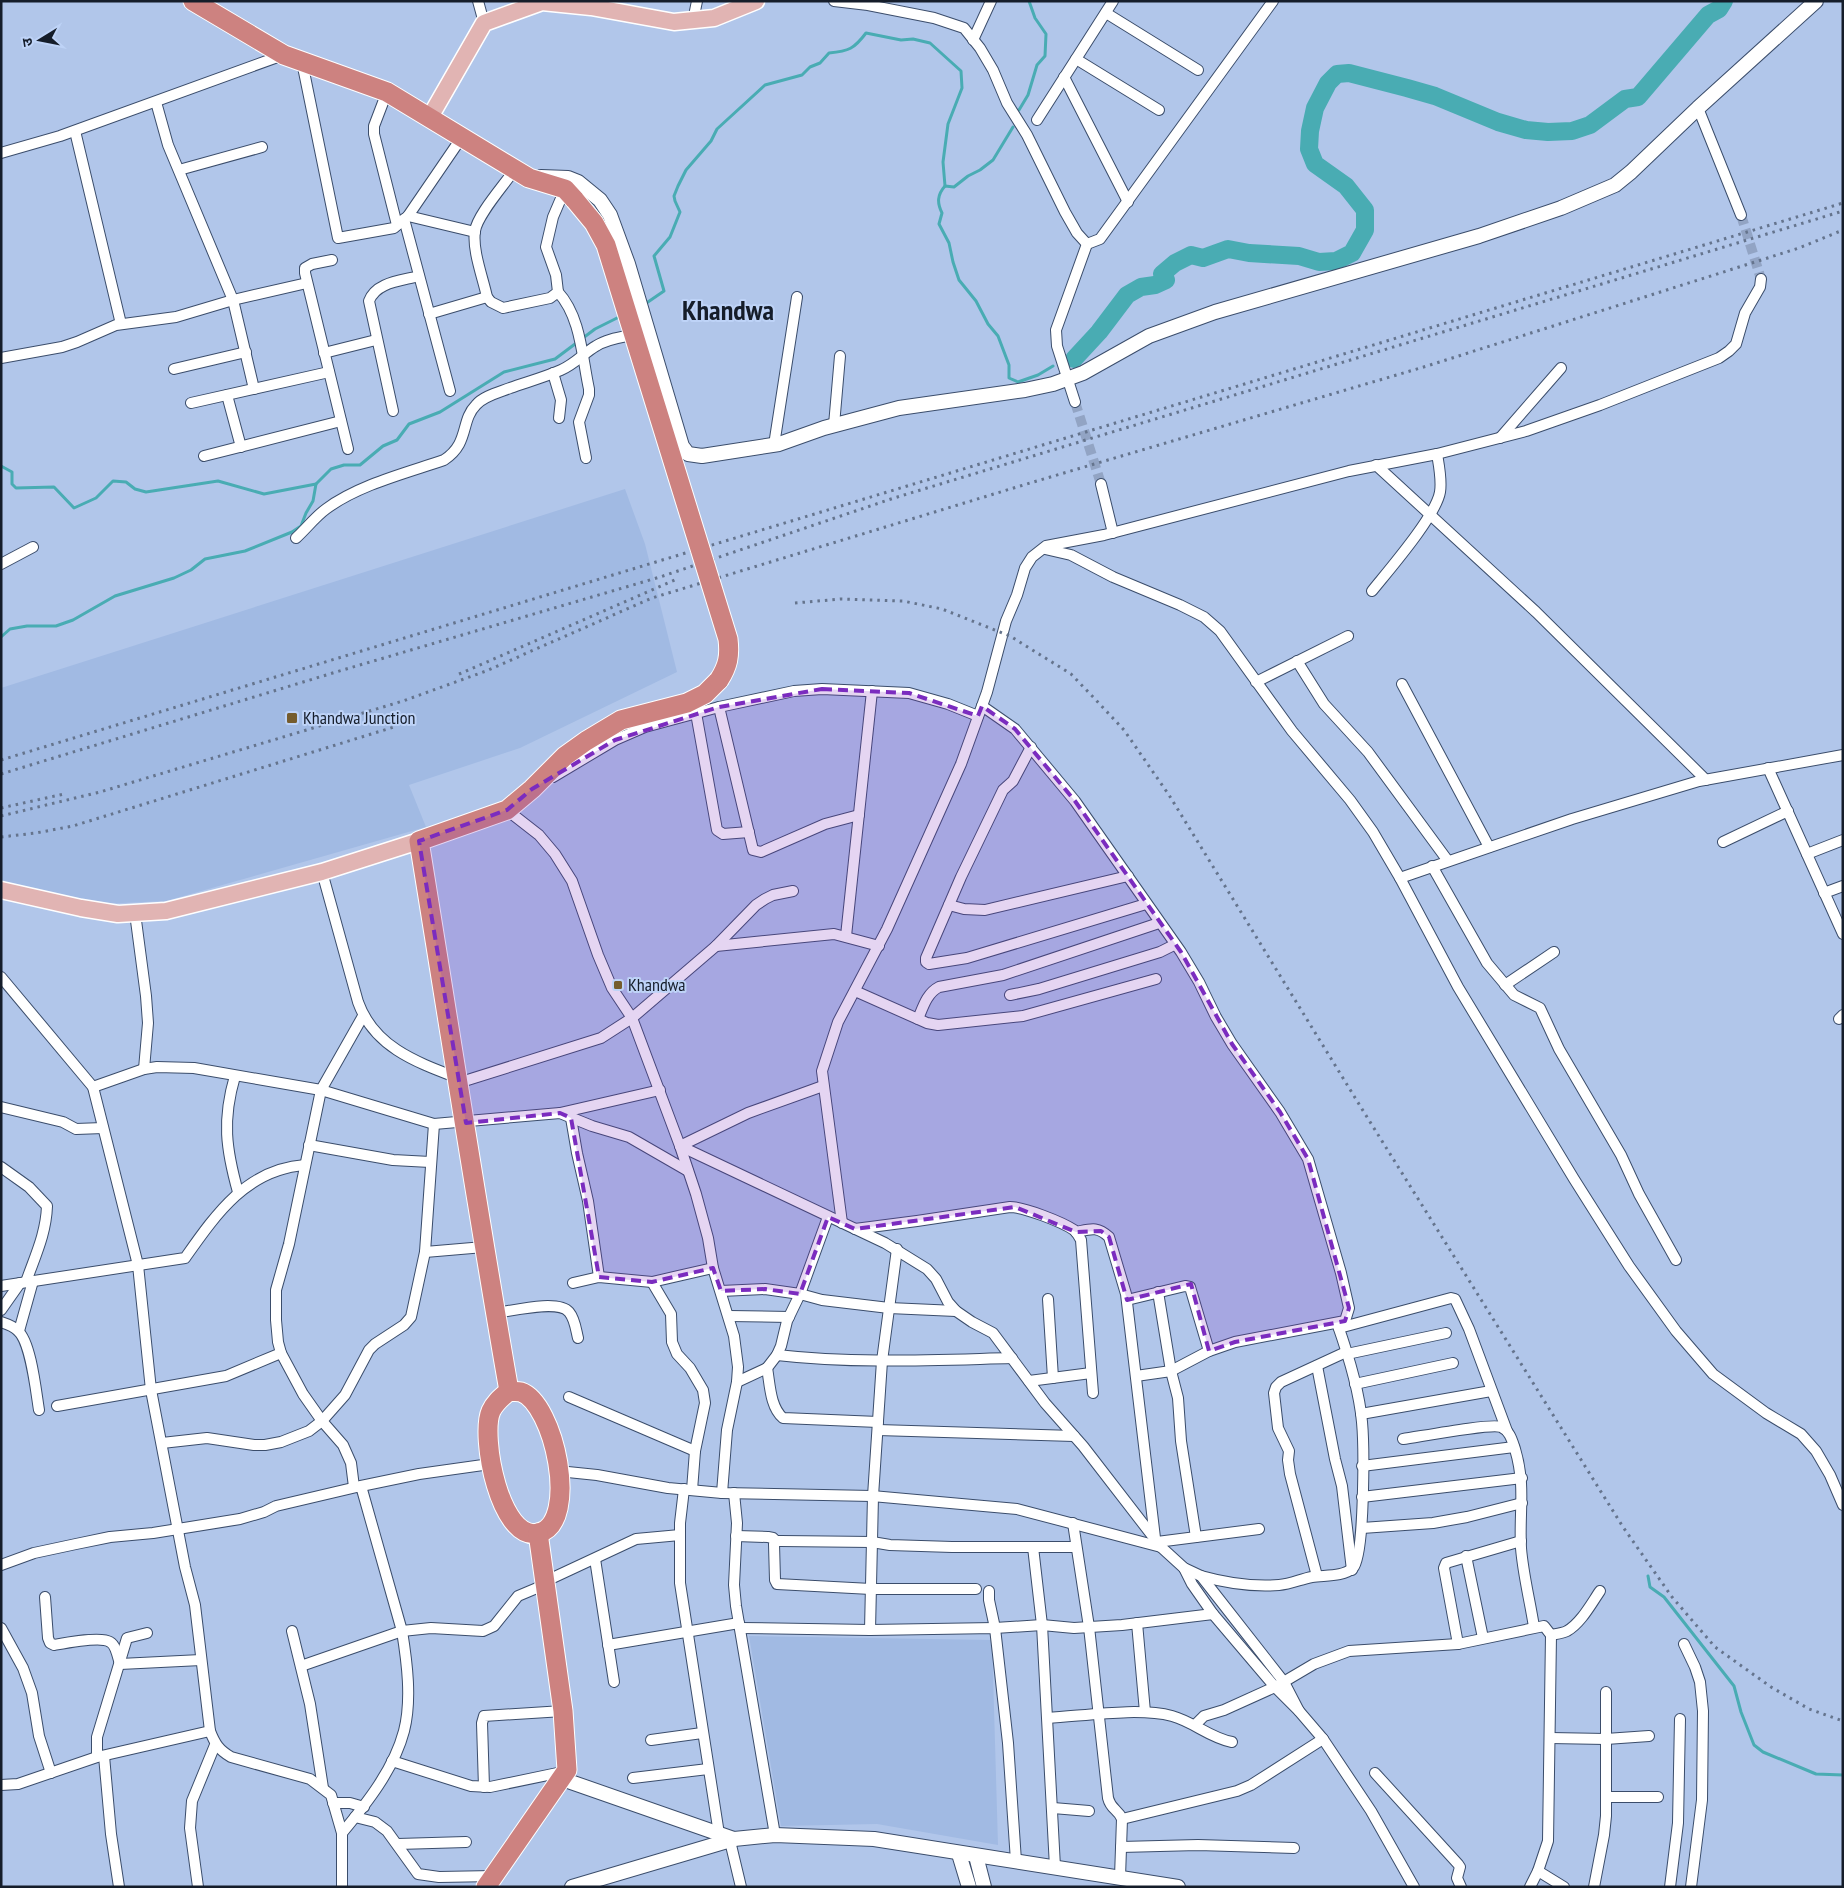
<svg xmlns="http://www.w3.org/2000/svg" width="1844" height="1888" font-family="'PT Sans Narrow','Noto Sans Devanagari',sans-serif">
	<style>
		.built { fill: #a1bae3 }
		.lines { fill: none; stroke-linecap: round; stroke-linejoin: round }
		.stream { stroke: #49acb3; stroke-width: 3 }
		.river { stroke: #49acb3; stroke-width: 18 }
		.street-tunnel { stroke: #92a4c4; stroke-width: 10; stroke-dasharray: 10 5; stroke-linecap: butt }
		.street-casing { stroke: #3b4d6b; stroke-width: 12 }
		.secondary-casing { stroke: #3b4d6b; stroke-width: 16 }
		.primary-casing { stroke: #fff; stroke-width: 19 }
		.highway-casing { stroke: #fff; stroke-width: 21 }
		.street { stroke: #fff; stroke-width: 10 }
		.secondary { stroke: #fff; stroke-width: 14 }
		.primary { stroke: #e1b4b3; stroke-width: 16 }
		.highway { stroke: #cd8280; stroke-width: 19 }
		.rail { stroke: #65748d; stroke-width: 3; stroke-dasharray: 2.5 5; stroke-linecap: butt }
		.highway-bridge-casing { stroke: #fff; stroke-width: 21; stroke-linecap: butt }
		.highway-bridge { stroke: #cd8280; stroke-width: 19 }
		.marked { fill: #7b2cbf; fill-opacity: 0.2; stroke: #7b2cbf; stroke-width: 4; stroke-dasharray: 10 6; stroke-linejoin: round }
		.poi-dot { fill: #755c2d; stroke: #bed3f7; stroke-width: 2 }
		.labels { text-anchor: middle; stroke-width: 4; stroke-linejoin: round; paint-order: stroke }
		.poi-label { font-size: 18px; fill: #151d2a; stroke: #bed3f7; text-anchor: start }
		.town-label { font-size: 28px; font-weight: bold; fill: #151d2a; stroke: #bed3f7 }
	</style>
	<rect width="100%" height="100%" fill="#b1c6ea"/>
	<g class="built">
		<path d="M625 489 645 544 677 672 520 748 409 785 426 827 166 901 101 904 1 884V688Z"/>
		<path d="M749 1636 992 1640 998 1845 877 1824 781 1826Z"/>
	</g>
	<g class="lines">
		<g class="stream">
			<path d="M1019 110 1028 95 1037 65 1045 56 1046 34 1035 18 1029 1"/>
			<path d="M1013 127 993 160 980 170 968 176 954 187 945 186C937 195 937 203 942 213L939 224 949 243 953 262 959 280 976 301 988 324 998 336 1009 365V378L1018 382 1038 375 1053 366"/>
			<path d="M645 304 664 291 654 256 670 237 680 212 675 201 674 196 678 186 686 170 711 141 717 129 765 85 802 75 810 67 820 63 829 53C849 51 854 49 866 33L901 40 913 39 930 43 961 71 962 88 948 124 943 162 945 186"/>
			<path d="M1 466 12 472V484L16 488 54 487 74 508 96 498 113 481 126 482 135 489 146 492 218 481 264 494 316 484 331 469 344 465H360L383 446 397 440 409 424 440 412 504 372 555 359 595 329 621 316"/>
			<path d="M1 637 10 629 27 626H56L73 620 115 596 174 578 191 570 205 559 245 551 292 532 301 526 306 513 313 501 316 484"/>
			<path d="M1648 1576 1650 1587 1664 1597 1734 1686 1741 1712 1754 1745 1763 1752 1816 1774 1843 1775"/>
		</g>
		<path class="river" d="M1074 359 1099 332 1127 295 1141 287 1155 285 1166 280 1162 274 1175 263 1191 255 1203 258 1228 249 1249 253 1299 256 1319 262 1336 261 1352 253 1365 230V210L1346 186 1315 164 1309 149 1310 131 1315 108 1328 83 1337 74 1349 73 1407 88 1435 96 1498 122 1526 130 1548 132 1572 131 1590 125 1625 99 1638 97 1708 15 1719 9 1724 1"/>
		<g class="street-tunnel">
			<path d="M1741 215 1761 279"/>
			<path d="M1075 402 1101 484"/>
		</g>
		<g class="street-casing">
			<g id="street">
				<path d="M478 1 484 23"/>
				<path d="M834 1 868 5 934 18 964 28 980 48 993 70 1007 103 1027 135 1065 212 1077 233 1087 244 1100 239 1273 1"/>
				<path d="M1106 13 1198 70"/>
				<path d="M693 21 697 1"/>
				<path d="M973 40 991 1"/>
				<path d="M1076 59 1159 110"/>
				<path d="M302 62 338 238 394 228 408 216 462 137"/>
				<path d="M1064 77 1128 202"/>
				<path d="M387 92 374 126V134L397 225"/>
				<path d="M156 102 168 145 233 300 254 389"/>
				<path d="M1698 108 1741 215"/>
				<path d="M1037 120 1113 1"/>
				<path d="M75 131 121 324"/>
				<path d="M1 153 60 136 283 55"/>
				<path d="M515 169C505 184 477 215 475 231 472 250 483 278 487 297L491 302 503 308 550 298 558 292 556 275 546 247 553 217 565 189"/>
				<path d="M179 170 262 147"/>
				<path d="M408 216 475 232"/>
				<path d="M404 219 450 391"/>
				<path d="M332 260 312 264 305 268V273L348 449"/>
				<path d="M558 292C581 317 582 357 589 389V395L579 422 586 458"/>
				<path d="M429 314 487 297"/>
				<path d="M324 353 376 340"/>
				<path d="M1 358 62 347 77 342 116 325 176 317 233 300 307 283"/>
				<path d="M174 369 246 352"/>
				<path d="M553 373 561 400 559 418"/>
				<path d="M227 395 241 447"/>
				<path d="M1075 402 1057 346 1056 330 1087 244"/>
				<path d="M191 403 329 372"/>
				<path d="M393 411 369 301C376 282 401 281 419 276"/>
				<path d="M834 425 840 356"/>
				<path d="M1500 438 1561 368"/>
				<path d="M774 445 797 297"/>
				<path d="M204 456 341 421"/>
				<path d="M1376 465 1536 612 1706 780"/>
				<path d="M1101 484 1113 533"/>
				<path d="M296 538C306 529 315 517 326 509 358 485 406 473 444 460 470 443 460 421 476 405 483 396 500 392 510 388 527 382 545 377 561 370 575 364 584 353 596 346 608 338 624 337 637 334"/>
				<path d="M1045 549 1071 555 1113 577 1180 605 1204 617 1220 631 1292 731 1350 800 1373 832 1400 878 1458 987 1574 1179 1629 1266 1676 1331 1713 1374 1766 1413 1801 1434 1816 1451 1830 1475 1843 1505"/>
				<path d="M1 564 33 547"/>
				<path d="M1372 591C1388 571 1436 516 1440 492 1442 480 1439 466 1437 454"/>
				<path d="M1297 661 1324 704 1368 752 1448 861"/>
				<path d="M1256 682 1348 636"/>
				<path d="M1402 684 1489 847"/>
				<path d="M982 706 1015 729 1075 801 1181 952 1199 982 1216 1017 1232 1044 1280 1112 1308 1159 1341 1273 1349 1308 1345 1321 1235 1342 1209 1351 1171 1371 1136 1376"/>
				<path d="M719 707 753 850 761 852 825 824 859 815"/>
				<path d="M696 713 717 830 723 834 749 832"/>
				<path d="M1031 747 1013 781 1003 790 961 877 926 958V962L929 964 967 958 1146 904"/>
				<path d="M1768 768 1843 934"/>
				<path d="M553 777 615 740 645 727 719 707 794 691 822 689 909 693 948 704 978 716"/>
				<path d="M507 810 539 835 555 854 572 881 598 955 612 988 632 1018 680 1146 696 1194 708 1238 713 1268 734 1336 738 1367 737 1382 727 1430 722 1493"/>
				<path d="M1723 842 1788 811"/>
				<path d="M1807 854 1843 840"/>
				<path d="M1432 866 1487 963 1514 995 1540 1008 1559 1049 1621 1155 1639 1194 1676 1260"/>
				<path d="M322 872 358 1002C374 1047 416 1062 458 1078"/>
				<path d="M1400 878 1572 819 1699 781 1843 755"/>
				<path d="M1824 893 1843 886"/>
				<path d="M949 905 964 909 985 910 1128 876"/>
				<path d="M135 913 146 996 148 1023 144 1069"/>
				<path d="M846 936 872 691"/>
				<path d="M716 946 834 934 879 946"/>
				<path d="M1 977 93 1087 138 1265 151 1390 185 1567 195 1605 210 1731C215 1744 219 1750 231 1757L310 1779 331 1795 342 1833V1887"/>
				<path d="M1505 985 1554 952"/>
				<path d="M855 991 927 1023 938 1025 1023 1016 1156 979"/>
				<path d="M1010 995 1039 989 1160 952 1174 945"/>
				<path d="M918 1019C923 1007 927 993 939 987L1003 975 1159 923"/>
				<path d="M1839 1019 1843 1015"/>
				<path d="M235 1076C222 1120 226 1149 238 1192"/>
				<path d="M458 1083 601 1038 632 1018 716 946 756 905 765 899 773 895 793 891"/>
				<path d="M93 1087 144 1069 157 1067 194 1068 321 1090 434 1124 560 1113 592 1126 629 1137 688 1171"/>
				<path d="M1 1107 63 1122 76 1129 103 1128"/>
				<path d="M560 1113 660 1090"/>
				<path d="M571 1118 577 1153 588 1201 599 1277"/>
				<path d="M309 1145 393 1160 430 1162"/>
				<path d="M680 1146 885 1243 927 1269 936 1279 948 1302 956 1311 972 1322 993 1333 1045 1403 1083 1446 1161 1547 1184 1568 1201 1576 1284 1682 1299 1711"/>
				<path d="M680 1146 748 1113 823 1086"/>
				<path d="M1 1167 29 1187 47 1206C46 1234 35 1256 26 1282"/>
				<path d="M842 1223 822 1071 838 1022 887 929 961 764 987 692 1006 621 1017 595 1025 568 1032 557 1046 546 1104 535 1349 471 1437 454 1526 431 1600 405 1719 358 1729 351 1736 344 1745 313 1760 287 1761 279"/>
				<path d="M855 1229 917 1221 1010 1207C1024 1207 1062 1222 1074 1230 1077 1233 1079 1236 1081 1240L1093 1393"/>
				<path d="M1076 1232C1091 1229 1097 1226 1109 1237L1126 1294 1155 1538"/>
				<path d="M425 1252 484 1247"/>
				<path d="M652 1282 671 1314 672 1342 677 1354 690 1368 703 1390 705 1403 695 1451 692 1490"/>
				<path d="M573 1283 599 1277 652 1282 713 1268"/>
				<path d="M1 1286 185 1258C216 1214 247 1169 305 1165"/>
				<path d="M721 1291 765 1289 800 1294 822 1300 889 1308 956 1311"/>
				<path d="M1158 1292 1171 1371 1178 1398 1181 1441 1196 1537"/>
				<path d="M1048 1299 1053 1378"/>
				<path d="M1127 1300 1185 1286 1190 1287 1209 1351"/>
				<path d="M1 1310 20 1283"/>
				<path d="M496 1313C512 1311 558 1299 569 1312 575 1319 576 1330 578 1338"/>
				<path d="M729 1316 789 1317"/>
				<path d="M1 1322C7 1324 14 1326 18 1331 31 1342 36 1392 39 1410"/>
				<path d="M1339 1328 1451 1298 1455 1299 1469 1329 1507 1431"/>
				<path d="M19 1331 33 1281"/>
				<path d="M1347 1354 1446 1333"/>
				<path d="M777 1355C855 1364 933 1360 1012 1358"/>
				<path d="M1317 1366 1335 1459 1342 1486 1352 1570"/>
				<path d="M767 1368C770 1384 770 1407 783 1418L878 1422"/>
				<path d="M1029 1381 1091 1373"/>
				<path d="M737 1382 767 1368 777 1355 781 1346 787 1321 800 1294 828 1217"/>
				<path d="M1355 1384 1453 1363"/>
				<path d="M569 1397 695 1451"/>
				<path d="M57 1406 226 1376 281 1353"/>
				<path d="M1361 1414 1491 1391"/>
				<path d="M878 1430 1074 1436"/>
				<path d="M1403 1439C1418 1437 1491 1423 1501 1427 1510 1431 1512 1440 1515 1449 1526 1486 1519 1512 1521 1548 1523 1574 1530 1601 1534 1627"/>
				<path d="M162 1443 207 1438 254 1445H265L281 1442 309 1431 322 1421 345 1395 369 1350 375 1344 404 1325 411 1317 425 1252 434 1124"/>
				<path d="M1362 1466 1514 1447"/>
				<path d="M558 1471 597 1475 668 1488 722 1493 872 1496 1017 1509 1161 1547"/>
				<path d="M361 1486 419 1474 490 1464"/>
				<path d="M354 1487 351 1463 343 1445 322 1421 303 1394 281 1353 278 1342 276 1320V1290L289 1244 321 1090 363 1016"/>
				<path d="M684 1489 680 1523V1583L719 1834"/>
				<path d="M734 1493 737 1523 734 1585 736 1606 775 1835"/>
				<path d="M1362 1497 1522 1478"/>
				<path d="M1073 1523 1089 1627 1108 1798C1111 1810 1118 1809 1122 1819L1120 1877"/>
				<path d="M1362 1528 1433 1523 1467 1517 1522 1503"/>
				<path d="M736 1536 768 1537 773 1538 776 1541"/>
				<path d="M1157 1542 1259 1529"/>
				<path d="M1033 1547 1042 1625 1055 1867"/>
				<path d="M1466 1556 1483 1638"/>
				<path d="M595 1559 614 1682"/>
				<path d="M1 1565 34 1553 76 1544 110 1537 153 1533 240 1519 264 1512 276 1506 361 1486 402 1631C407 1662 412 1700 404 1731 394 1769 367 1803 342 1833"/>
				<path d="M1184 1568 1192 1584 1213 1614 1275 1687 1299 1711 1323 1739 1371 1811 1414 1887"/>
				<path d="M1201 1576C1226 1583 1253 1587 1279 1585 1291 1584 1301 1579 1312 1577 1325 1575 1343 1577 1353 1568 1365 1556 1364 1444 1362 1422 1359 1389 1348 1354 1337 1323"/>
				<path d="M1317 1576 1290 1474 1288 1460 1289 1451 1278 1428 1274 1393 1276 1387 1281 1382 1346 1352"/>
				<path d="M976 1589H871L777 1584 775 1580 774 1544 776 1541H781L872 1542 890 1545 952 1547H1076"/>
				<path d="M989 1591V1600L995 1628 1042 1625 1074 1628 1122 1625 1213 1614"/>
				<path d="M45 1597 48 1638 50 1643 54 1645C65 1643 101 1636 110 1642 116 1645 118 1658 120 1664L201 1660"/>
				<path d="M1137 1623 1145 1712"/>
				<path d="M1 1628 23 1668 32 1693 39 1736 51 1773"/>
				<path d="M740 1628 870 1630 995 1628 1008 1743 1016 1861"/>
				<path d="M870 1630 873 1496 882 1361 897 1249"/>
				<path d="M292 1631 310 1704 323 1788"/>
				<path d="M1551 1635C1556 1634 1563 1633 1567 1631 1581 1623 1591 1604 1600 1591"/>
				<path d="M1458 1644 1444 1568 1446 1563 1521 1541"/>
				<path d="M1684 1644 1695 1667 1700 1682 1703 1711 1702 1800 1691 1887"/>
				<path d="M608 1645 739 1623"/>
				<path d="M301 1666 402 1631 431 1628 483 1631 494 1626 518 1596 537 1588 546 1581 636 1539 680 1535"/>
				<path d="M1048 1718C1084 1716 1138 1707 1172 1716 1194 1722 1210 1738 1232 1742"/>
				<path d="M1195 1725 1204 1716 1224 1710 1275 1687 1314 1664 1349 1651 1458 1644 1544 1626 1551 1635 1548 1841 1538 1871 1530 1887"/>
				<path d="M1550 1738 1606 1739 1649 1736"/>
				<path d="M651 1740 702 1733"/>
				<path d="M104 1756 111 1834 119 1887"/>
				<path d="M97 1757V1737L127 1638 147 1633"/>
				<path d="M392 1761 471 1786 490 1787 567 1771"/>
				<path d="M1375 1773 1458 1864 1460 1867 1457 1878 1461 1887"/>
				<path d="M633 1778 708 1769"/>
				<path d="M1 1785 18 1784 97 1757 210 1731"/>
				<path d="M484 1787 482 1723 484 1716 563 1711"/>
				<path d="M1606 1797H1658"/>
				<path d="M333 1803H350L364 1807"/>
				<path d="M1053 1808 1089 1811"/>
				<path d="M355 1817 375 1822 387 1831 418 1874 439 1877 494 1876"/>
				<path d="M1122 1819 1237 1791 1251 1785 1323 1739"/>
				<path d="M730 1841 741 1887"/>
				<path d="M398 1844 466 1842"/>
				<path d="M1121 1847 1198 1845 1294 1848"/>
				<path d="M1538 1871 1564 1887"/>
				<path d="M198 1887 190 1828 192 1801 215 1745"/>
				<path d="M1594 1887 1604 1835 1606 1816V1692"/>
				<path d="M1670 1887 1678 1823 1680 1719"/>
			</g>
		</g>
		<g class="secondary-casing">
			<g id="secondary">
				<path d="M541 177 568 178 578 182 600 200 610 215 628 264 682 446 688 454 702 456 779 444 824 428 899 408 1025 390 1053 384 1083 373 1149 336 1215 312 1479 236 1561 208 1615 185 1631 172 1698 108 1816 1"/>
				<path d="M562 1779 734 1839"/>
				<path d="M959 1854 969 1887"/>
				<path d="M976 1856 984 1887"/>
				<path d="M572 1887 734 1839 775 1835 874 1839 1178 1887"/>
			</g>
		</g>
		<g class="primary-casing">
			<g id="primary">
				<path d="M430 117 484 23 542 2 591 7 674 22 714 18 756 1"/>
				<path d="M1 890 81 908 118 914 166 911 322 872 419 841"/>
			</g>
		</g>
		<g class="highway-casing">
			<g id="highway">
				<path d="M193 1 284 55 387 92 529 178 565 189 575 200"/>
				<path d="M509 1391C477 1208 449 1025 419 841L507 810 532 789 565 756 586 741 621 720 687 703 705 694 719 680"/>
				<path d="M509 1391C513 1392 517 1391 521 1392 554 1403 580 1522 539 1533 500 1543 480 1436 491 1411 495 1402 502 1397 509 1391Z"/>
				<path d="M486 1887 567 1770 563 1711 538 1533"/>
			</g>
		</g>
		<use href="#street" class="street"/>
		<use href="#secondary" class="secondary"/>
		<use href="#primary" class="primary"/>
		<use href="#highway" class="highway"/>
		<g class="rail">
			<path d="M795 603 841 599 903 601 942 609 1010 636 1071 674 1095 699 1124 730 1169 795 1362 1109 1623 1527 1672 1597 1715 1647 1771 1687 1809 1709 1843 1721"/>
			<path d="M459 674 677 579"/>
			<path d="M1 760 1843 203"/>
			<path d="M1 774 336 672 660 577 894 498 1843 211"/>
			<path d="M1 808 64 794"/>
			<path d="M1 816 100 792 403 701 486 671 652 598 1030 483 1427 366 1799 248 1843 230"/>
			<path d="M1 837 36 833 73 826 394 727"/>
		</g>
		<g class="highway-bridge-casing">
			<path id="highway-bridge" d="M575 200 594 223 606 245 728 639C730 656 728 666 719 680"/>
		</g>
		<use href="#highway-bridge" class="highway-bridge"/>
	</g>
	<path class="marked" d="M822 689 909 693 978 716 982 706 1015 729 1075 801 1181 952 1232 1044 1280 1112 1308 1159 1349 1308 1345 1321 1235 1342 1209 1351 1191 1284 1127 1300 1109 1237 1101 1231 1076 1232 1015 1207 855 1229 828 1217 800 1294 765 1289 721 1291 713 1268 652 1282 599 1277 571 1118 560 1113 466 1123 419 841 507 810 532 789 615 740 719 707Z"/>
	<g class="poi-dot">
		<rect x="286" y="712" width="12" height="12" rx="2.5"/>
		<rect x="613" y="980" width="10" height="10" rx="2.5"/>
	</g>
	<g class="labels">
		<g class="poi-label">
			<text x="303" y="724">Khandwa Junction</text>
			<text x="628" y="991">Khandwa</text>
		</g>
		<g class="town-label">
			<text x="728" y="320">Khandwa</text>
		</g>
	</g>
	<rect width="1844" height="1888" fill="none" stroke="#151d2a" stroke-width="5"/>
	<g transform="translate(40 40) rotate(260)" stroke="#bed3f7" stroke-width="4" paint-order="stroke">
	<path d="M0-4L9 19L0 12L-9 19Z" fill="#151d2a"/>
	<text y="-8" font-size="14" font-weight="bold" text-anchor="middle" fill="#151d2a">उ</text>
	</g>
</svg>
